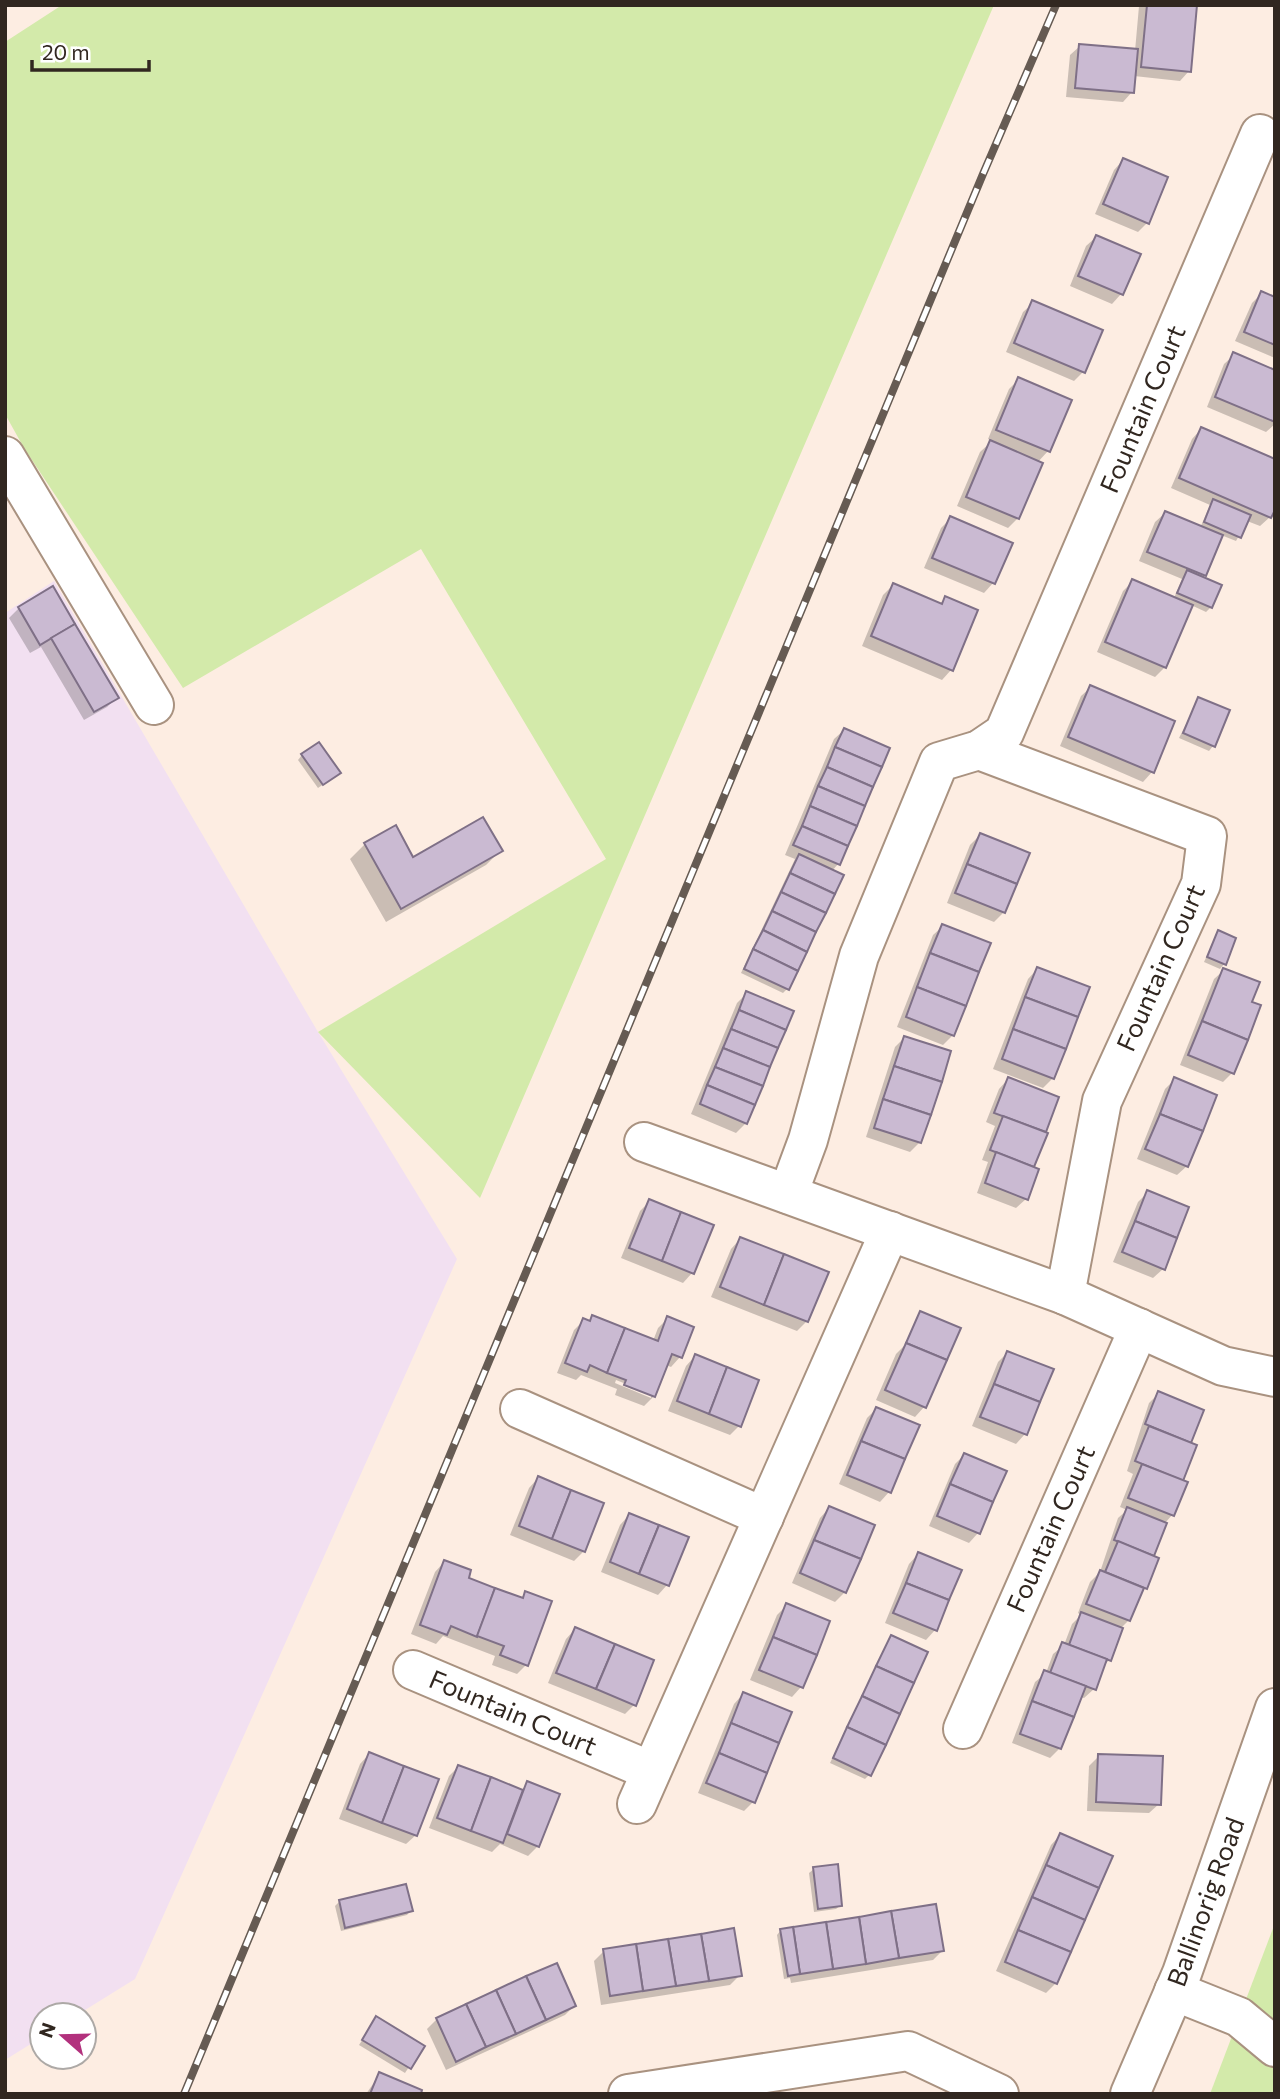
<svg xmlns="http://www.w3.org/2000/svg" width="1280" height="2099" font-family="Commissioner,sans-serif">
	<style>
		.industrial { fill: #f2e0f1 }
		.green { fill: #d3eaaa }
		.shadow { fill: #0003; fill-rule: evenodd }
		.building { fill: #cabad2; stroke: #7f7087; stroke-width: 2 }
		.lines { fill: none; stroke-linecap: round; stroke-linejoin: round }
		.minor-casing { stroke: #a99280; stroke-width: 42 }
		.minor { stroke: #fff; stroke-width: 38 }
		.rail-casing { stroke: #665b53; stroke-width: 8 }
		.rail { stroke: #fff; stroke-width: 5; stroke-dasharray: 16; stroke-linecap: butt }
		.labels { text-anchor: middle; stroke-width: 5; stroke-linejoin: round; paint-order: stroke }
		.street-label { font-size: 26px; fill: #312720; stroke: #fff }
	</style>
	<rect width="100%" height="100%" fill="#fdede2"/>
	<path class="industrial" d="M54 581 318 1032 457 1259 135 1979 77 2015H42V2037L5 2060V613Z"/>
	<g class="green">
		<path d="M62 5H994L480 1198 318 1032 606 859 421 549 183 688 24 448 5 414V42Z"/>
		<path d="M1275 1923V2094H1210Z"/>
	</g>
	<g class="shadow">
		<path d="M1131 5H1196L1189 71 1180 81 1134 76 1132 92 1123 102 1066 97 1070 55 1080 46 1135 51 1139 6Z"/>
		<path d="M1123 160 1147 223 1138 232 1095 214 1114 170Z"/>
		<path d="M1096 237 1121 294 1112 304 1070 286 1086 246Z"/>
		<path d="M1262 293 1275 299V358L1235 341 1252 303Z"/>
		<path d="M1033 303 1083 372 1074 381 1006 352 1023 312Z"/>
		<path d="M1234 355 1275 372V424L1266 432 1207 407 1224 364Z"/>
		<path d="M1019 379 1070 401 1048 451 1037 463 1018 518 1008 528 957 506 980 452 992 441 988 439 1009 389Z"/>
		<path d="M1201 429 1270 517 1260 526 1247 521 1236 541 1221 535 1202 578 1211 607 1206 612 1191 605 1165 667 1155 677 1097 652 1123 591 1133 581 1174 598 1182 579 1139 561 1155 522 1165 513 1200 528 1210 505 1171 488 1192 439Z"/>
		<path d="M951 518 1010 544 993 583 984 593 924 568 941 528Z"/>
		<path d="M893 585 939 605 945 598 976 611 951 670 942 680 862 646 883 595Z"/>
		<path d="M19 608 117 697 107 707 84 720 41 647 30 653 9 618Z"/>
		<path d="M1091 687 1173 722 1152 772 1143 782 1060 746 1081 696Z"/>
		<path d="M1199 699 1213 746 1209 751 1179 738Z"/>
		<path d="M844 730 838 864 832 871 787 989 783 993 741 973 795 859 785 855 834 739Z"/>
		<path d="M302 755 334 777 318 788 298 760Z"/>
		<path d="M980 835 1004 912 994 922 947 903 970 845Z"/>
		<path d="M365 844 413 859 501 850 486 865 386 922 350 859Z"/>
		<path d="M943 926 953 1035 943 1045 897 1027 933 935Z"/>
		<path d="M1218 932 1224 964 1220 969 1204 962Z"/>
		<path d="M1037 969 1053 1078 1043 1088 993 1069 1028 979Z"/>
		<path d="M1224 970 1250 1003 1232 1073 1223 1082 1180 1065 1214 979Z"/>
		<path d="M747 993 746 1123 736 1133 691 1114 737 1003Z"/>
		<path d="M904 1038 920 1142 910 1152 866 1137 895 1047Z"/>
		<path d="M1008 1079 1057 1098 1032 1168 1026 1199 1016 1208 977 1193 988 1162 982 1160 995 1126 986 1122 999 1089Z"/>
		<path d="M1175 1079 1187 1166 1177 1175 1137 1159 1165 1089Z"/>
		<path d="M1148 1192 1163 1269 1153 1278 1113 1262 1138 1202Z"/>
		<path d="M650 1201 692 1273 683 1283 621 1258 640 1211Z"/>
		<path d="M740 1239 807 1321 797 1331 711 1297 731 1249Z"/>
		<path d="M920 1313 924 1407 915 1417 876 1400 896 1354 904 1346Z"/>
		<path d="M593 1317 653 1341 658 1328 668 1318 680 1357 671 1367 666 1365 654 1396 644 1406 615 1395 617 1389 581 1375 576 1380 557 1373 574 1330 584 1320 588 1322ZM616 1380 651 1394V1398L615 1383Z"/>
		<path d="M1007 1353 1025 1434 1016 1444 972 1426 998 1362Z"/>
		<path d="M695 1356 739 1426 730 1435 668 1411 686 1366Z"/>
		<path d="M1159 1393 1188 1444 1172 1515 1166 1522 1152 1557 1157 1559 1129 1620 1120 1629 1109 1660 1102 1667 1094 1689 1084 1698 1080 1697 1060 1748 1050 1758 1012 1743 1035 1682 1046 1673 1053 1654 1064 1645 1072 1624 1081 1615 1078 1613 1090 1582 1100 1572 1118 1518 1127 1510 1120 1507 1133 1474 1127 1471 1149 1403Z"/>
		<path d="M876 1409 889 1492 880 1502 839 1484 867 1418Z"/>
		<path d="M964 1455 978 1533 969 1543 929 1526 955 1464Z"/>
		<path d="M538 1478 584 1551 574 1561 510 1535 529 1488Z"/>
		<path d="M829 1508 845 1592 835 1602 792 1583 820 1518Z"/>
		<path d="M629 1515 667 1585 658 1595 601 1572 620 1525Z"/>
		<path d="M918 1554 935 1630 926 1640 885 1623 909 1564Z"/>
		<path d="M444 1562 466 1579 520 1599 526 1593V1665L517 1674 492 1665 495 1656 443 1636 436 1644 411 1634 435 1572Z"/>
		<path d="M787 1605 801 1687 792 1697 750 1680 777 1615Z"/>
		<path d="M575 1629 634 1705 625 1714 548 1683 566 1639Z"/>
		<path d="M891 1637 870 1774 865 1779 830 1763Z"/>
		<path d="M743 1694 753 1802 744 1811 698 1793 734 1704Z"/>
		<path d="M369 1754 416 1835 406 1844 339 1819 360 1764Z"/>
		<path d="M1099 1756 1159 1804 1149 1813 1087 1811 1089 1766Z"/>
		<path d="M458 1767 520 1791 528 1784 538 1846 528 1856 500 1844 492 1852 429 1828 449 1776Z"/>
		<path d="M1060 1835 1056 1983 1046 1993 996 1971 1051 1845Z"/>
		<path d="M814 1869 841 1905 836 1909 814 1912 809 1873Z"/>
		<path d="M405 1886 411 1910 407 1915 341 1931 335 1906 339 1902Z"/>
		<path d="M781 1930 942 1951 933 1960 791 1983 790 1978 784 1979 777 1935Z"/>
		<path d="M604 1951 740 1975 730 1985 601 2005 594 1961Z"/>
		<path d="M574 2006 565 2015 446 2070 427 2029 437 2019Z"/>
		<path d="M376 2019 422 2047 405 2073 359 2045Z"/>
		<path d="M380 2074 419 2094H366Z"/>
	</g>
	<g class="building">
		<path d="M1147 5H1197L1191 72 1141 67Z"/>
		<path d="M1079 44 1138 49 1134 93 1075 88Z"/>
		<path d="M1123 158 1168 177 1149 224 1103 204Z"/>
		<path d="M1096 235 1141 254 1123 295 1078 276Z"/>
		<path d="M1261 291 1275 297V345L1244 332Z"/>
		<path d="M1032 300 1103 330 1085 373 1014 343Z"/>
		<path d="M1233 352 1275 370V422L1215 397Z"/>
		<path d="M1018 377 1072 400 1050 452 996 430Z"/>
		<path d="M1201 427 1275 459V510L1271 518 1179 478Z"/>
		<path d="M990 440 1043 463 1019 519 966 497Z"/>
		<path d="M1213 499 1251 515 1241 538 1204 522Z"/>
		<path d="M1165 511 1223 535 1206 576 1147 552Z"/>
		<path d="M950 516 1013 543 995 584 932 558Z"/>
		<path d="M1187 570 1222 585 1212 608 1177 593Z"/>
		<path d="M1132 579 1193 605 1166 668 1105 642Z"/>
		<path d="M893 583 942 604 945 596 978 610 953 671 871 636Z"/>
		<path d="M53 586 75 624 40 645 18 607Z"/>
		<path d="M75 624 119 698 94 712 51 638Z"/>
		<path d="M1090 685 1175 721 1154 773 1068 737Z"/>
		<path d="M1198 697 1230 710 1215 747 1183 733Z"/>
		<path d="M844 728 890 748 882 767 835 747Z"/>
		<path d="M319 742 341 773 323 785 301 754Z"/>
		<path d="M835 747 882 767 873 787 827 767Z"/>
		<path d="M827 767 873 787 865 806 818 786Z"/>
		<path d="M818 786 865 806 857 826 810 806Z"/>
		<path d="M810 806 857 826 848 846 802 826Z"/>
		<path d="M483 817 503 851 401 909 364 843 396 825 413 857Z"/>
		<path d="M802 826 848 846 840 865 793 845Z"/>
		<path d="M980 833 1030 853 1017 884 967 864Z"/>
		<path d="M799 854 844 875 835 894 790 873Z"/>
		<path d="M967 864 1017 884 1005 913 955 893Z"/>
		<path d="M790 873 835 894 826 913 781 892Z"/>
		<path d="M781 892 826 913 816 932 772 911Z"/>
		<path d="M772 911 816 932 807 952 763 930Z"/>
		<path d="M942 924 991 943 979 972 930 953Z"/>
		<path d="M763 930 807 952 798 971 753 949Z"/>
		<path d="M1218 930 1236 938 1226 965 1207 957Z"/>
		<path d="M753 949 798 971 789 990 744 969Z"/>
		<path d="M930 953 979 972 966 1006 917 987Z"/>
		<path d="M1037 967 1090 987 1078 1017 1025 997Z"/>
		<path d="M1223 968 1260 982 1252 1002 1261 1005 1248 1040 1202 1021Z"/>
		<path d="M917 987 966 1006 954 1036 906 1017Z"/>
		<path d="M746 991 794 1011 786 1030 739 1010Z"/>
		<path d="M1025 997 1078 1017 1066 1049 1013 1029Z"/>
		<path d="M739 1010 786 1030 778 1048 731 1029Z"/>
		<path d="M1202 1021 1248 1040 1234 1074 1188 1055Z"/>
		<path d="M731 1029 778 1048 770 1067 723 1048Z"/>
		<path d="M1013 1029 1066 1049 1054 1079 1002 1059Z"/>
		<path d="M904 1036 951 1051 942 1082 894 1066Z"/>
		<path d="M723 1048 770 1067 763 1086 715 1067Z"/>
		<path d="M894 1066 942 1082 931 1115 883 1099Z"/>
		<path d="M715 1067 763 1086 755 1105 707 1085Z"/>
		<path d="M1008 1077 1059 1097 1046 1132 994 1113Z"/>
		<path d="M1174 1077 1217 1095 1203 1131 1160 1114Z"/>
		<path d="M707 1085 755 1105 747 1124 700 1104Z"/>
		<path d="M883 1099 931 1115 921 1143 874 1128Z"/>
		<path d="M1160 1114 1203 1131 1188 1167 1145 1149Z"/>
		<path d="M1003 1116 1048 1133 1034 1167 990 1150Z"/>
		<path d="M996 1152 1039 1169 1028 1200 985 1183Z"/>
		<path d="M1147 1190 1189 1207 1177 1238 1135 1221Z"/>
		<path d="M649 1199 681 1212 662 1261 629 1248Z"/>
		<path d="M681 1212 714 1225 694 1274 662 1261Z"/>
		<path d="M1135 1221 1177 1238 1165 1270 1122 1252Z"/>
		<path d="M740 1237 784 1254 764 1305 720 1287Z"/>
		<path d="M784 1254 829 1272 808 1322 764 1305Z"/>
		<path d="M920 1311 961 1328 947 1360 906 1343Z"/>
		<path d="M592 1315 625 1328 607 1373 590 1365 587 1372 565 1363 583 1318 590 1321Z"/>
		<path d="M667 1316 694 1327 682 1358 672 1354 655 1397 624 1385 626 1380 607 1373 625 1328 658 1341Z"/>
		<path d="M906 1343 947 1360 926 1408 885 1390Z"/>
		<path d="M1007 1351 1054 1369 1040 1402 994 1384Z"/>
		<path d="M695 1354 727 1367 709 1414 677 1401Z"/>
		<path d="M727 1367 759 1380 741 1427 709 1414Z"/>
		<path d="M994 1384 1040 1402 1027 1435 980 1417Z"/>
		<path d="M1158 1391 1204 1410 1191 1443 1145 1424Z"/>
		<path d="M876 1407 920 1425 905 1459 861 1441Z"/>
		<path d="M1149 1426 1197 1445 1183 1481 1135 1461Z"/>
		<path d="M861 1441 905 1459 891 1493 847 1475Z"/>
		<path d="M964 1453 1007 1471 993 1502 950 1484Z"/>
		<path d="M1142 1464 1188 1482 1174 1516 1128 1498Z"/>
		<path d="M538 1476 571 1490 552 1539 519 1526Z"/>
		<path d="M950 1484 993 1502 980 1534 937 1516Z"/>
		<path d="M571 1490 604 1503 585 1552 552 1539Z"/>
		<path d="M829 1506 875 1525 861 1559 814 1540Z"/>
		<path d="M1127 1507 1167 1523 1154 1556 1114 1540Z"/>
		<path d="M629 1513 659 1525 639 1574 610 1562Z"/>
		<path d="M659 1525 689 1537 669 1586 639 1574Z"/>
		<path d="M814 1540 861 1559 846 1593 800 1573Z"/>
		<path d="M1118 1541 1159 1558 1147 1589 1105 1572Z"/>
		<path d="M918 1552 962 1570 949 1600 906 1583Z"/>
		<path d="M444 1560 471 1570 469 1578 495 1588 477 1637 451 1626 447 1635 420 1625Z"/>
		<path d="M1100 1570 1144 1588 1130 1621 1086 1604Z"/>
		<path d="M906 1583 949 1600 937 1631 893 1613Z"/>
		<path d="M495 1588 523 1598 525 1591 552 1601 528 1666 500 1655 504 1646 477 1636Z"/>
		<path d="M786 1603 830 1621 817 1655 773 1637Z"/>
		<path d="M1081 1612 1123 1628 1111 1661 1069 1645Z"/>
		<path d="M575 1627 615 1644 596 1689 556 1673Z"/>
		<path d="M891 1635 928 1652 914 1683 876 1666Z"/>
		<path d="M773 1637 817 1655 803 1688 759 1670Z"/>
		<path d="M1062 1642 1107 1659 1096 1690 1050 1673Z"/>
		<path d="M615 1644 654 1660 636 1706 596 1689Z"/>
		<path d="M876 1666 914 1683 900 1714 862 1696Z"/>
		<path d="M1044 1670 1086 1686 1074 1717 1032 1701Z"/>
		<path d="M743 1692 792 1712 779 1743 731 1723Z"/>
		<path d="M862 1696 900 1714 886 1745 847 1727Z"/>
		<path d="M1032 1701 1074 1717 1061 1749 1020 1734Z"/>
		<path d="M731 1723 779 1743 767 1773 719 1753Z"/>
		<path d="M847 1727 886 1745 871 1776 833 1758Z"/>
		<path d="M369 1752 404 1766 382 1823 347 1809Z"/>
		<path d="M719 1753 767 1773 755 1803 706 1783Z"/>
		<path d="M1098 1754 1163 1756 1161 1805 1096 1802Z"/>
		<path d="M458 1765 491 1777 471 1831 437 1818Z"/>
		<path d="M404 1766 439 1779 417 1836 382 1823Z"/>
		<path d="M491 1777 523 1790 503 1843 471 1831Z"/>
		<path d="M527 1781 560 1794 539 1847 507 1834Z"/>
		<path d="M1060 1833 1113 1856 1099 1888 1046 1865Z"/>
		<path d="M838 1864 842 1906 818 1909 813 1867Z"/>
		<path d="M1046 1865 1099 1888 1085 1920 1032 1897Z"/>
		<path d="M406 1884 413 1911 345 1928 339 1900Z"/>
		<path d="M1032 1897 1085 1920 1071 1952 1018 1930Z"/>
		<path d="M936 1904 944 1951 899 1958 891 1911Z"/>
		<path d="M891 1911 899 1958 866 1964 859 1917Z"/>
		<path d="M859 1917 866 1964 833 1969 826 1922Z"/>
		<path d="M826 1922 833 1969 800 1974 793 1927Z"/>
		<path d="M793 1927 800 1974 788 1976 780 1929Z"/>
		<path d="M734 1928 742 1976 709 1981 701 1934Z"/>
		<path d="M1018 1930 1071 1952 1057 1984 1005 1962Z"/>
		<path d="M701 1934 709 1981 676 1986 668 1939Z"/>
		<path d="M668 1939 676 1986 643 1991 636 1944Z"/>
		<path d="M636 1944 643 1991 610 1996 603 1949Z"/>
		<path d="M557 1963 576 2006 546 2020 526 1976Z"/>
		<path d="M526 1976 546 2020 516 2034 496 1990Z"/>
		<path d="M496 1990 516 2034 486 2047 466 2004Z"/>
		<path d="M466 2004 486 2047 456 2062 436 2018Z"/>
		<path d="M376 2016 425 2046 411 2069 362 2040Z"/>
		<path d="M379 2072 422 2090 421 2094H370Z"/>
	</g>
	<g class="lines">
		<g class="minor-casing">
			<g id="minor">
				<path d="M5 456 154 705"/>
				<path d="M979 750 1207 836 1201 884 1102 1101 1065 1295"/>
				<path d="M644 1142 1065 1295 1223 1366 1275 1377"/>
				<path d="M788 1194 808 1140 859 956 939 762 979 750 1004 733 1260 134"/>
				<path d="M520 1409 764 1517"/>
				<path d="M413 1670 651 1771"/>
				<path d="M963 1729 1139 1328"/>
				<path d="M637 1804 890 1231"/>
				<path d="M1174 1991 1239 2017 1275 2047"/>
				<path d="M628 2094 908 2051 999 2094"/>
				<path d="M1130 2094 1182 1973 1275 1708"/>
			</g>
		</g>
		<use href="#minor" class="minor"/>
		<g class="rail-casing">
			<path id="rail" d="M184 2094 983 174 1056 5"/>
		</g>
		<use href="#rail" class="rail"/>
	</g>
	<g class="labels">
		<g class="street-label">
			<text transform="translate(1143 409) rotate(-67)" y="9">Fountain Court</text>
			<text transform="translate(1161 968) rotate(-66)" y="9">Fountain Court</text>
			<text transform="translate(1051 1529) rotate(-66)" y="9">Fountain Court</text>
			<text transform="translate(513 1713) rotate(23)" y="9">Fountain Court</text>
			<text transform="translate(1206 1902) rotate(-70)" y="9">Ballinorig Road</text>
		</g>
	</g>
	<rect width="1280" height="2099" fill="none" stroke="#312720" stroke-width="14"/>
	<g transform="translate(63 2036) rotate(290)"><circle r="33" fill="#ffffff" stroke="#ada9a6" stroke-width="2"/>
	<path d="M0-5L12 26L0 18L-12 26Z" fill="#b2317d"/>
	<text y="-10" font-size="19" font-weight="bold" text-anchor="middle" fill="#312720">N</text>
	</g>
	<path d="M32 60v10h117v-10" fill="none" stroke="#312720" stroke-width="3.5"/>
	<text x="42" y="60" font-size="21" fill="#312720" stroke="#ffffff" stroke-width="5" paint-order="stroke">20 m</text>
</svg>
